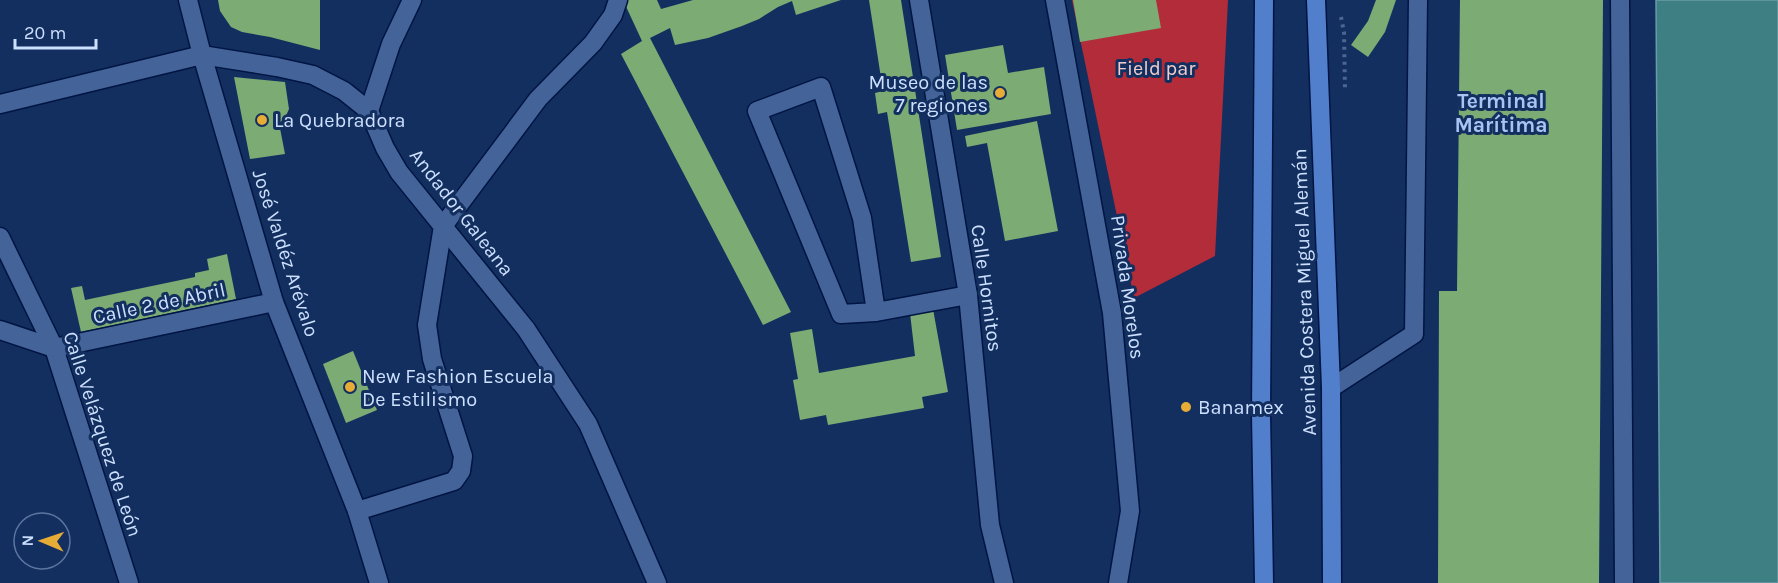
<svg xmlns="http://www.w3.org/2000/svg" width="1778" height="583" font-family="Karla,sans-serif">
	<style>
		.forest { fill: #b22c3a }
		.water { fill: #3d7f83; stroke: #689ca8; stroke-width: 1.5 }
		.building { fill: #7dab74 }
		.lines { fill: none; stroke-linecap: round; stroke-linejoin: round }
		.minor-casing { stroke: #001543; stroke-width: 21 }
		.major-casing { stroke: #001543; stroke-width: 21 }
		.path { stroke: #4d6691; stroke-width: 4; stroke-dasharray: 3 4.5; stroke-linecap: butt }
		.minor { stroke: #446398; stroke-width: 18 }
		.major { stroke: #517fcc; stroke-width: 18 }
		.poi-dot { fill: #e7ac36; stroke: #132f5f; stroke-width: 2 }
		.labels { text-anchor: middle; stroke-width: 6; stroke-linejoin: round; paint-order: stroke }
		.park-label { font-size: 20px; fill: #f0cdcc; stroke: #132f5f }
		.poi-label { font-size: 20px; fill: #cde0fe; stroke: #132f5f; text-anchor: start }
		.street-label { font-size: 20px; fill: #cde0fe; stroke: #132f5f }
		.neighbourhood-label { font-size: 21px; font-weight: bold; fill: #a7c4f3; stroke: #132f5f }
	</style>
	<rect width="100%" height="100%" fill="#132f5f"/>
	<path class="forest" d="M1072 0H1228L1215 256 1134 298Z"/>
	<path class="water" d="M1656 0H1778V583H1660Z"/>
	<g class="building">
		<path d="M218 0H320V50L270 37 242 32 231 27 220 11Z"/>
		<path d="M623 0H657L661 9 693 0H841L796 15 792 1 778 7 759 19 742 26 708 38 675 45 670 28 650 38 791 312 763 325 621 54 642 41Z"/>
		<path d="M869 0H901L941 257 911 262 887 112 878 114 875 93 883 91Z"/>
		<path d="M1073 0H1156L1161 28 1080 42Z"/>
		<path d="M1376 0H1396L1385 32 1368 57 1351 45 1368 21Z"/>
		<path d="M1460 0H1603L1599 583H1438L1439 291H1457Z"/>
		<path d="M1003 45 1008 73 1044 67 1051 114 957 130 945 55Z"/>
		<path d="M234 77 285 82 289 109 285 118 279 123 285 154 250 159Z"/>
		<path d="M1037 121 1058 231 1005 241 987 143 967 147 965 136Z"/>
		<path d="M227 254 236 299 81 332 71 288 82 286 85 300 195 277V273L209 270 207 259Z"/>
		<path d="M933 309 948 392 922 397 924 408 828 425 826 415 800 420 793 380 798 379 790 333 812 329 819 373 915 356 910 313Z"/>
		<path d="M353 351 377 410 346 423 323 364Z"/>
	</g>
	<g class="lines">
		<g class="minor-casing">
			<g id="minor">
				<path d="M188 0 202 55 274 302 357 511 379 583"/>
				<path d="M919 0 968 295 990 525 1004 583"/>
				<path d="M1055 0 1112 313 1130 511 1118 583"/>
				<path d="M1620 0 1624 583"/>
				<path d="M0 104 202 55 277 67 313 75 344 91 369 111 385 148 399 172 526 329 588 424 657 583"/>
				<path d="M369 111 391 44 412 0"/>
				<path d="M0 237 54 348 129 583"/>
				<path d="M876 312 862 218 821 87 757 111 841 314 876 312 968 295"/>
				<path d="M0 330 54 348 274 302"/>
				<path d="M1331 388 1414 334 1418 0"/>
				<path d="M357 511 454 481 461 471 463 456 432 359 427 325 443 226 538 99 593 43 613 15 618 0"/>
			</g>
		</g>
		<g class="major-casing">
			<g id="major">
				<path d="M1316 0 1331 388 1332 583"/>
				<path d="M1264 583 1261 414 1264 0"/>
			</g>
		</g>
		<path class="path" d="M1341 17 1344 32 1345 90"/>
		<use href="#minor" class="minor"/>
		<use href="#major" class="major"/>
	</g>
	<g class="poi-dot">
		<circle cx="1000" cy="93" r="6"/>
		<circle cx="262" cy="120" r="6"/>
		<circle cx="350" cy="387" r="6"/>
		<circle cx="1186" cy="407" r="6"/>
	</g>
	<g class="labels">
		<g class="park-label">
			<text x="1156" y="75">Field par</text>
		</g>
		<g class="poi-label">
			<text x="988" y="89" text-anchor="end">Museo de las<tspan x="988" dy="23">7 regiones</tspan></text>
			<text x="274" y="127">La Quebradora</text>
			<text x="362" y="383">New Fashion Escuela<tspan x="362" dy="23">De Estilismo</tspan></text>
			<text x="1198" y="414">Banamex</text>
		</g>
		<g class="street-label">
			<text transform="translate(462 212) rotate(52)" y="7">Andador Galeana</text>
			<text transform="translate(286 253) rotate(72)" y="7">José Valdéz Arévalo</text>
			<text transform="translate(1128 287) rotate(82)" y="7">Privada Morelos</text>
			<text transform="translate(987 288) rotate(82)" y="7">Calle Hornitos</text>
			<text transform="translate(1304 292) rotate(-92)" y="7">Avenida Costera Miguel Alemán</text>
			<text transform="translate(159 303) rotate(-12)" y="7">Calle 2 de Abril</text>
			<text transform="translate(103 434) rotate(72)" y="7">Calle Velázquez de León</text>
		</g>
		<g class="neighbourhood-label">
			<text x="1501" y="108">Terminal<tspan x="1501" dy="24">Marítima</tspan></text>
		</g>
	</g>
	<g transform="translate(42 541) rotate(272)"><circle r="28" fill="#132f5f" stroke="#5d769f" stroke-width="1.5"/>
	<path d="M0-4.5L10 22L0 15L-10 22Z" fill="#e7ac36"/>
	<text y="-9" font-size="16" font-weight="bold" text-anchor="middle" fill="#cde0fe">N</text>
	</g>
	<path d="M15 39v9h81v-9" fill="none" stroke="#cde0fe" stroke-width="3"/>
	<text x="24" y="39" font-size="18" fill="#cde0fe" stroke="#132f5f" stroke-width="4.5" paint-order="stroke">20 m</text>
</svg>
